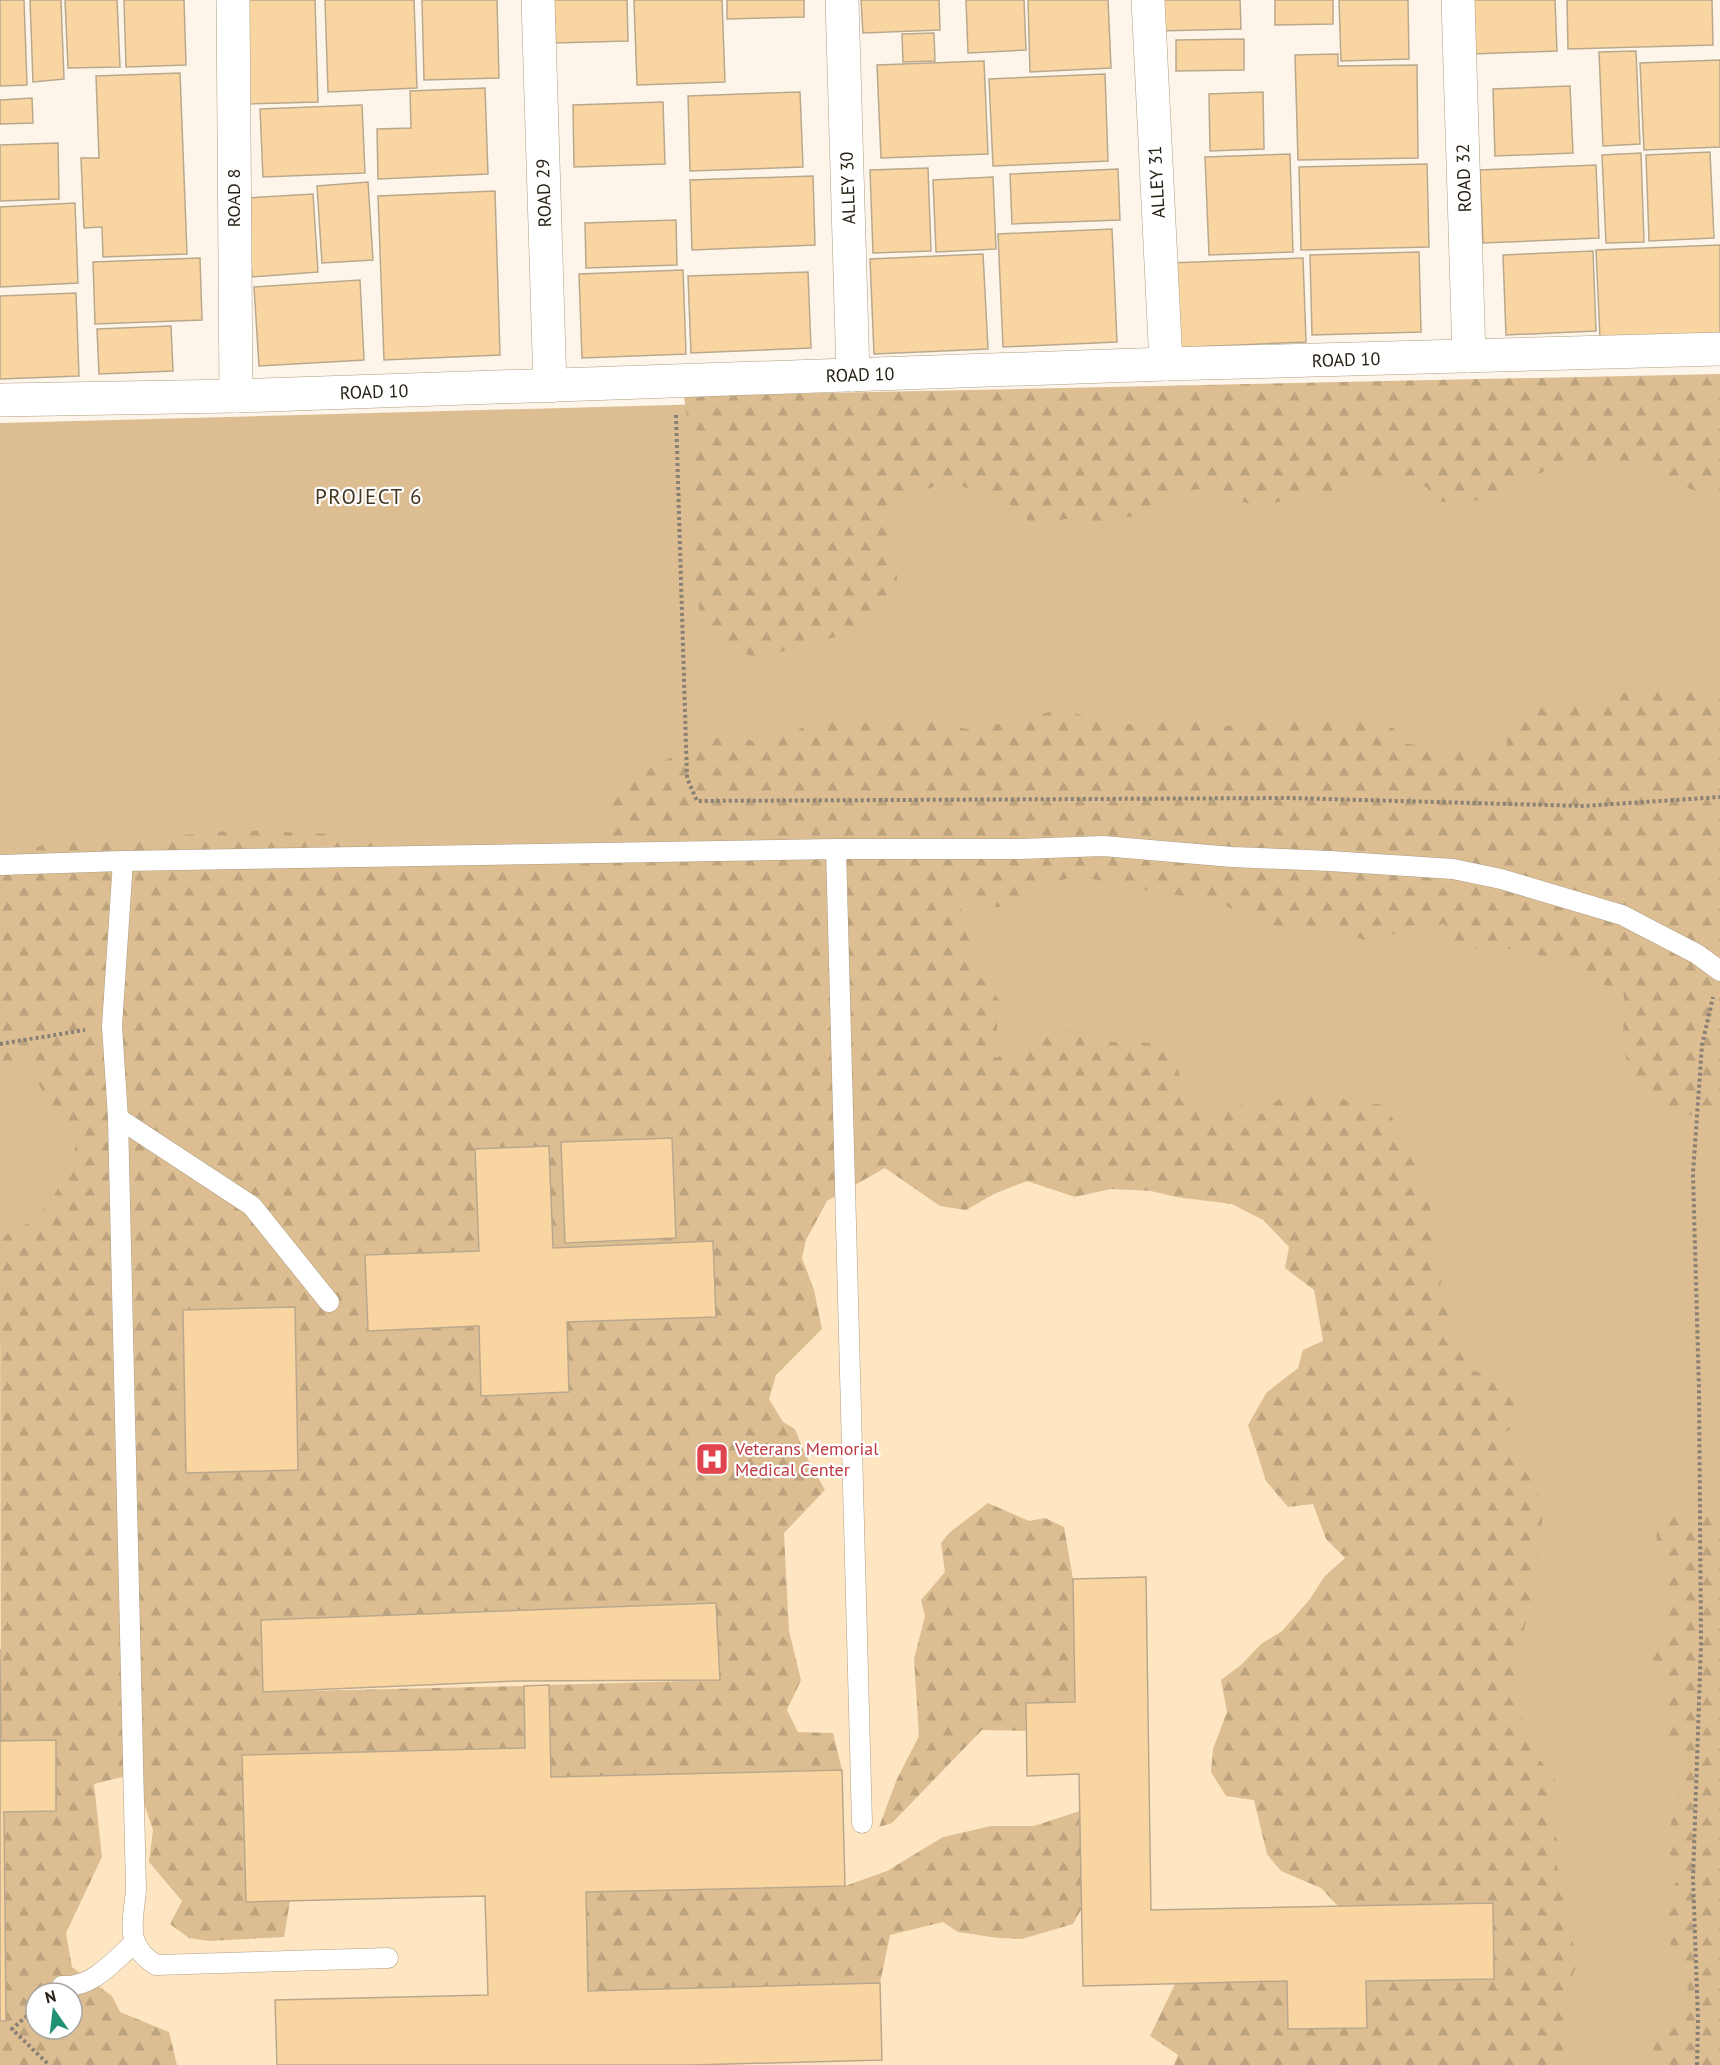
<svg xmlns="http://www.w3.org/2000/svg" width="1720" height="2065" font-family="'PT Sans',sans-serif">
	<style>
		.built { fill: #fee6c3; fill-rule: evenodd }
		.grass { fill: #dcbe92 }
		.forest { fill: url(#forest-firs); fill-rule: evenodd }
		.building { fill: #f9d6a1; stroke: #baa88d; stroke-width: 1.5 }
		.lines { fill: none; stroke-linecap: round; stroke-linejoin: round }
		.lane-casing { stroke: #af9d83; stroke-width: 21 }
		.street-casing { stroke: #af9d83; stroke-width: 34 }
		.path { stroke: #898176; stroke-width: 4; stroke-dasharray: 3 3; stroke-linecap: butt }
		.lane { stroke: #fff; stroke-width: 20 }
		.street { stroke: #fff; stroke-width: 33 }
		.labels { text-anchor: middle; stroke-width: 4.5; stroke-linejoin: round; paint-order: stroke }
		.street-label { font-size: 18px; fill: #272015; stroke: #fff }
		.health-label { font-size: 18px; fill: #be3a42; stroke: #fff; text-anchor: start }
		.quarter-label { font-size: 21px; letter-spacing: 1.5px; fill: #44351e; stroke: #fff }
	</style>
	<defs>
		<pattern id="forest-firs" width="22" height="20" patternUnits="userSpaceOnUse" patternTransform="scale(1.5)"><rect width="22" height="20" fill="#dcbe92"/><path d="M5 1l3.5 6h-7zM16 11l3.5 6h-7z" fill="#bda37d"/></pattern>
	</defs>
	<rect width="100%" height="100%" fill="#fdf5ea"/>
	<path class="built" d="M113 885 1162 1164 1332 1258 1434 1494 1498 2065H0V1341ZM36 1993H72V2029H36Z"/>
	<path class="grass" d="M1720 377V2065H1498L1434 1494 1415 1424 1252 1186 885 1168 123 1303 0 1341V423Z"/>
	<g class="forest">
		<path d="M1720 374V502L1643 468 1601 462 1559 466 1524 479 1487 500 1442 502 1426 487 1366 478 1343 490 1257 506 1198 489 1169 496 1138 515 1100 523 1066 519 1030 523 1016 507 949 481 891 503 889 535 897 568V596L864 629 755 659 702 628 697 595 692 524 693 464 684 396Z"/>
		<path d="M1720 688V1115H1673L1639 1096 1623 1047 1624 995 1558 961 1518 949 1458 948 1444 924 1402 931 1372 942 1322 928 1288 930 1250 917 1217 902 1115 885 1079 875 1046 885 1024 907H986L958 898 967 931 974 946V969L999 1000 995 1058 1034 1044 1048 1033 1085 1027 1112 1042 1156 1043 1170 1051 1190 1099 1214 1110 1233 1101 1261 1114 1283 1096 1311 1091 1349 1101 1386 1105 1419 1174 1431 1211 1442 1279 1436 1298 1457 1319 1453 1343 1473 1370 1502 1383 1519 1400 1517 1423 1500 1438 1530 1462 1543 1514 1536 1572 1535 1606 1525 1625 1517 1672 1524 1740 1557 1782 1547 1815 1559 1844 1557 1866 1577 1964 1563 2001 1570 2065H1174L1178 2055 1150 2036 1175 1984 1287 1981 1288 2029 1367 2028 1366 1981 1494 1978 1493 1903 1338 1906 1321 1888 1281 1871 1267 1854 1254 1800 1226 1796 1211 1772 1213 1749 1227 1712 1221 1680 1242 1664 1261 1644 1282 1631 1310 1599 1324 1577 1345 1558 1326 1539 1313 1504 1288 1507 1266 1481 1248 1425 1267 1392 1298 1368 1303 1350 1323 1341 1314 1290 1285 1268 1289 1247 1263 1220 1232 1204 1176 1197 1151 1191 1111 1189 1075 1197 1027 1181 994 1194 966 1210 940 1206 885 1168 827 1201 806 1240 802 1258 814 1290 822 1329 776 1375 769 1399 783 1422 795 1429 804 1452 825 1490 784 1533 789 1631 801 1680 787 1710 798 1732 833 1733 842 1770 551 1777 549 1685 720 1680 716 1603 261 1620 263 1692 524 1686 525 1748 242 1756 246 1902 290 1901 284 1937 209 1941 189 1938 170 1924 182 1901 149 1862 153 1830 142 1797 122 1777 94 1784 102 1857 66 1933 72 1967 112 1996 120 2012 169 2032 177 2065H0V2021H6L4 1812 56 1811V1740L1 1741 0 1237C51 1218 57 1193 76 1146L55 1109 23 1062 0 1063V856L10 858 73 833 122 841 237 830 332 834 389 848 430 867 562 866 610 821 614 783 713 739 736 732 759 745 797 731 809 723H876L923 719 972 730 1063 709 1096 720 1144 726 1204 713 1220 727 1280 717H1323L1394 728 1398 742 1444 750 1507 748 1506 725 1546 703 1604 704 1628 690ZM36 1993H72V2029H36Z"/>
		<path d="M988 1503 1029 1521 1045 1518 1064 1527 1073 1579 1075 1702 1026 1703V1731L982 1730 892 1823 879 1827 897 1779 919 1736 914 1659 925 1616 921 1600 945 1572 941 1543 949 1533Z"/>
		<path d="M1676 1512 1720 1518V1846L1718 1851 1720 1860V2065H1649L1663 2014 1682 2008 1688 1990 1681 1961 1674 1951 1664 1930 1660 1902 1680 1878 1667 1846 1673 1812 1681 1784 1679 1760 1670 1753 1663 1715 1664 1689 1648 1672 1673 1599 1656 1552 1657 1526Z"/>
		<path d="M1080 1811 1082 1908 1073 1924 1022 1939 998 1938 958 1932 943 1922 890 1935 880 1983 588 1991 586 1892 845 1886 887 1871 943 1837 991 1826H1034Z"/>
	</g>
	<g class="building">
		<path d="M0 0H24L27 85 0 86Z"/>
		<path d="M30 0H61L64 79 33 82Z"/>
		<path d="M65 0H117L120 67 68 68Z"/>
		<path d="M124 0H184L186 65 126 67Z"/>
		<path d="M244 0H315L318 102 248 104Z"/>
		<path d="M325 0H414L417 88 328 92Z"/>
		<path d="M422 0H497L499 78 424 80Z"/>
		<path d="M552 0H627L628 41 554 43Z"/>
		<path d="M634 0H722L725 82 637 85Z"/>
		<path d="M727 0H804V17L727 19Z"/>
		<path d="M861 0H939L940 30 863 33Z"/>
		<path d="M966 0H1024L1026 50 968 53Z"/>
		<path d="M1028 0H1108L1111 68 1030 72Z"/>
		<path d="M1156 0H1240L1241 29 1157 31Z"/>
		<path d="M1275 0H1333V24L1275 25Z"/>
		<path d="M1339 0H1408L1409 59 1341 61Z"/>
		<path d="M1471 0H1555L1557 51 1473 54Z"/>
		<path d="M1567 0H1712L1713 45 1568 49Z"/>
		<path d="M934 33 935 61 903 62 902 34Z"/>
		<path d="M1244 39V70L1176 71V40Z"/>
		<path d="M1636 51 1640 144 1603 146 1599 52Z"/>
		<path d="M1338 54V66L1417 65 1418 158 1298 160 1295 55Z"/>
		<path d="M1720 60V147L1644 150 1640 63Z"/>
		<path d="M984 61 988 154 881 158 877 65Z"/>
		<path d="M180 73 187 254 103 257 102 227 84 228 81 158H99L96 76Z"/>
		<path d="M1105 74 1108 161 993 166 989 79Z"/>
		<path d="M1570 86 1573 153 1495 156 1493 89Z"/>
		<path d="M485 88 488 174 378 179 377 129 411 128 410 91Z"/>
		<path d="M800 92 803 167 690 171 688 96Z"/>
		<path d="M1263 92 1264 149 1210 151 1209 94Z"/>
		<path d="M32 98 33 123 0 124V100Z"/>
		<path d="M663 102 665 164 574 167 573 105Z"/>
		<path d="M362 105 365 173 263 177 260 109Z"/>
		<path d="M58 143 59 199 0 201V145Z"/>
		<path d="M1710 152 1714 238 1649 241 1646 155Z"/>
		<path d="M1641 153 1644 242 1606 243 1602 155Z"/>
		<path d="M1290 154 1293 252 1209 255 1205 157Z"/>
		<path d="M1427 164 1429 247 1301 250 1299 167Z"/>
		<path d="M1596 165 1599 238 1483 243 1480 170Z"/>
		<path d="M928 168 931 251 873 253 870 170Z"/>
		<path d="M1118 169 1120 220 1012 224 1010 174Z"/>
		<path d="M813 176 815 245 692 250 690 180Z"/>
		<path d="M993 177 996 249 936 252 933 180Z"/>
		<path d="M368 182 373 260 322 263 317 186Z"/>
		<path d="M495 191 500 355 384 360 378 196Z"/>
		<path d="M313 194 318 272 252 277 247 198Z"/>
		<path d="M75 203 78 283 0 287V207Z"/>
		<path d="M676 220 677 265 586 268 585 223Z"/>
		<path d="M1112 229 1117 342 1003 347 998 234Z"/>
		<path d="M1720 245V333L1600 338 1596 250Z"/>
		<path d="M1593 251 1596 331 1506 335 1503 255Z"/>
		<path d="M1419 252 1421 332 1312 335 1310 255Z"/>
		<path d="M983 254 988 349 874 354 870 259Z"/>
		<path d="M200 258 202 320 95 324 93 262Z"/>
		<path d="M1303 258 1306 342 1172 348 1169 263Z"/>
		<path d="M683 270 686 354 582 358 579 274Z"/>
		<path d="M808 272 811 348 691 353 688 276Z"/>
		<path d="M360 280 364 360 259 366 254 287Z"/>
		<path d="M76 293 79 376 0 379V296Z"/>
		<path d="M171 326 173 371 99 374 97 329Z"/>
		<path d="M672 1138 676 1238 565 1243 561 1142Z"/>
		<path d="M549 1146 553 1248 713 1241 716 1317 567 1322 569 1392 481 1396 479 1326 368 1331 365 1255 479 1251 475 1149Z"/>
		<path d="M295 1307 298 1470 186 1473 183 1310Z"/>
		<path d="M1146 1577 1151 1910 1493 1903 1494 1979 1366 1981 1367 2028 1288 2029 1287 1981 1083 1986 1079 1774 1027 1776 1026 1703 1075 1702 1073 1579Z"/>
		<path d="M716 1603 720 1680 518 1681 263 1692 261 1620Z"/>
		<path d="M0 1649 1 1741 56 1740V1811L4 1812 6 2021H0Z"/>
		<path d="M549 1685 551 1777 842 1770 845 1886 586 1892 588 1991 880 1983 882 2060 692 2065H277L275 2000 488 1995 485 1896 246 1902 242 1755 525 1748 524 1686Z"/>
	</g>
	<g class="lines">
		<g class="lane-casing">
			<g id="lane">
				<path d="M836 849 862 1823"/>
				<path d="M123 861 112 1026 118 1118 136 1890C133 1924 124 1945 156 1965L388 1958"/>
				<path d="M0 865 123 861 836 849H1020L1103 846 1232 857 1330 861 1453 869 1501 879 1622 915 1697 954 1720 971"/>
				<path d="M118 1118 252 1206 329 1302"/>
				<path d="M62 1986C92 1988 113 1962 134 1943"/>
			</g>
		</g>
		<g class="street-casing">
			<g id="street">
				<path d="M233 0 236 396"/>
				<path d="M538 0 550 386"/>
				<path d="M842 0 853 375"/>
				<path d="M1148 0 1166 364"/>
				<path d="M1458 0 1469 356"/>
				<path d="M0 400 236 396 1166 364 1720 349"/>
			</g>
		</g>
		<g class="path">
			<path d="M676 415 687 778 697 801 1288 798 1584 806 1720 797"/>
			<path d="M0 1044 85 1030"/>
			<path d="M36 2008 12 2029 49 2065"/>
			<path d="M1697 2065 1698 2020 1693 1879 1701 1643 1699 1390 1693 1173 1702 1045 1713 997"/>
		</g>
		<use href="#lane" class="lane"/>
		<use href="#street" class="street"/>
	</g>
	<defs>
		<g id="hospital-square" transform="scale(1.725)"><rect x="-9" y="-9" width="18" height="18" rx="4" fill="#e0444e" stroke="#fff"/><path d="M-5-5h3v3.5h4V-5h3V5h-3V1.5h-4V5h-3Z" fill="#fff"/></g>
	</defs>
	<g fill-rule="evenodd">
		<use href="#hospital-square" x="712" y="1459"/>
	</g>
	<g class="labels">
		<g class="street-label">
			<text transform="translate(1464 178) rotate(-92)" y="6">ROAD 32</text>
			<text transform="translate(1157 182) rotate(-93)" y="6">ALLEY 31</text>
			<text transform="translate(848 188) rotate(-92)" y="6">ALLEY 30</text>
			<text transform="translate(544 193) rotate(-92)" y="6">ROAD 29</text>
			<text transform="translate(234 198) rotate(-90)" y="6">ROAD 8</text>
			<text transform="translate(1346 360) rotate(-2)" y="6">ROAD 10</text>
			<text transform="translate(860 375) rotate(-2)" y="6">ROAD 10</text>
			<text transform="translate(374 392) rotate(-2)" y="6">ROAD 10</text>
		</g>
		<g class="health-label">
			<text x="735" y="1455">Veterans Memorial<tspan x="735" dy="21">Medical Center</tspan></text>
		</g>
		<g class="quarter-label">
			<text x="369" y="504">PROJECT 6</text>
		</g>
	</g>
	<g transform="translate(54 2011) rotate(346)"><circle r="28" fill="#ffffff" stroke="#a9a6a1" stroke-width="1.5"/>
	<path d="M0-4.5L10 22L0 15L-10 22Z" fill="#219173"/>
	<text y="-9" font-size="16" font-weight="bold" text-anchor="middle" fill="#272015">N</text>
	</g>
</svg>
